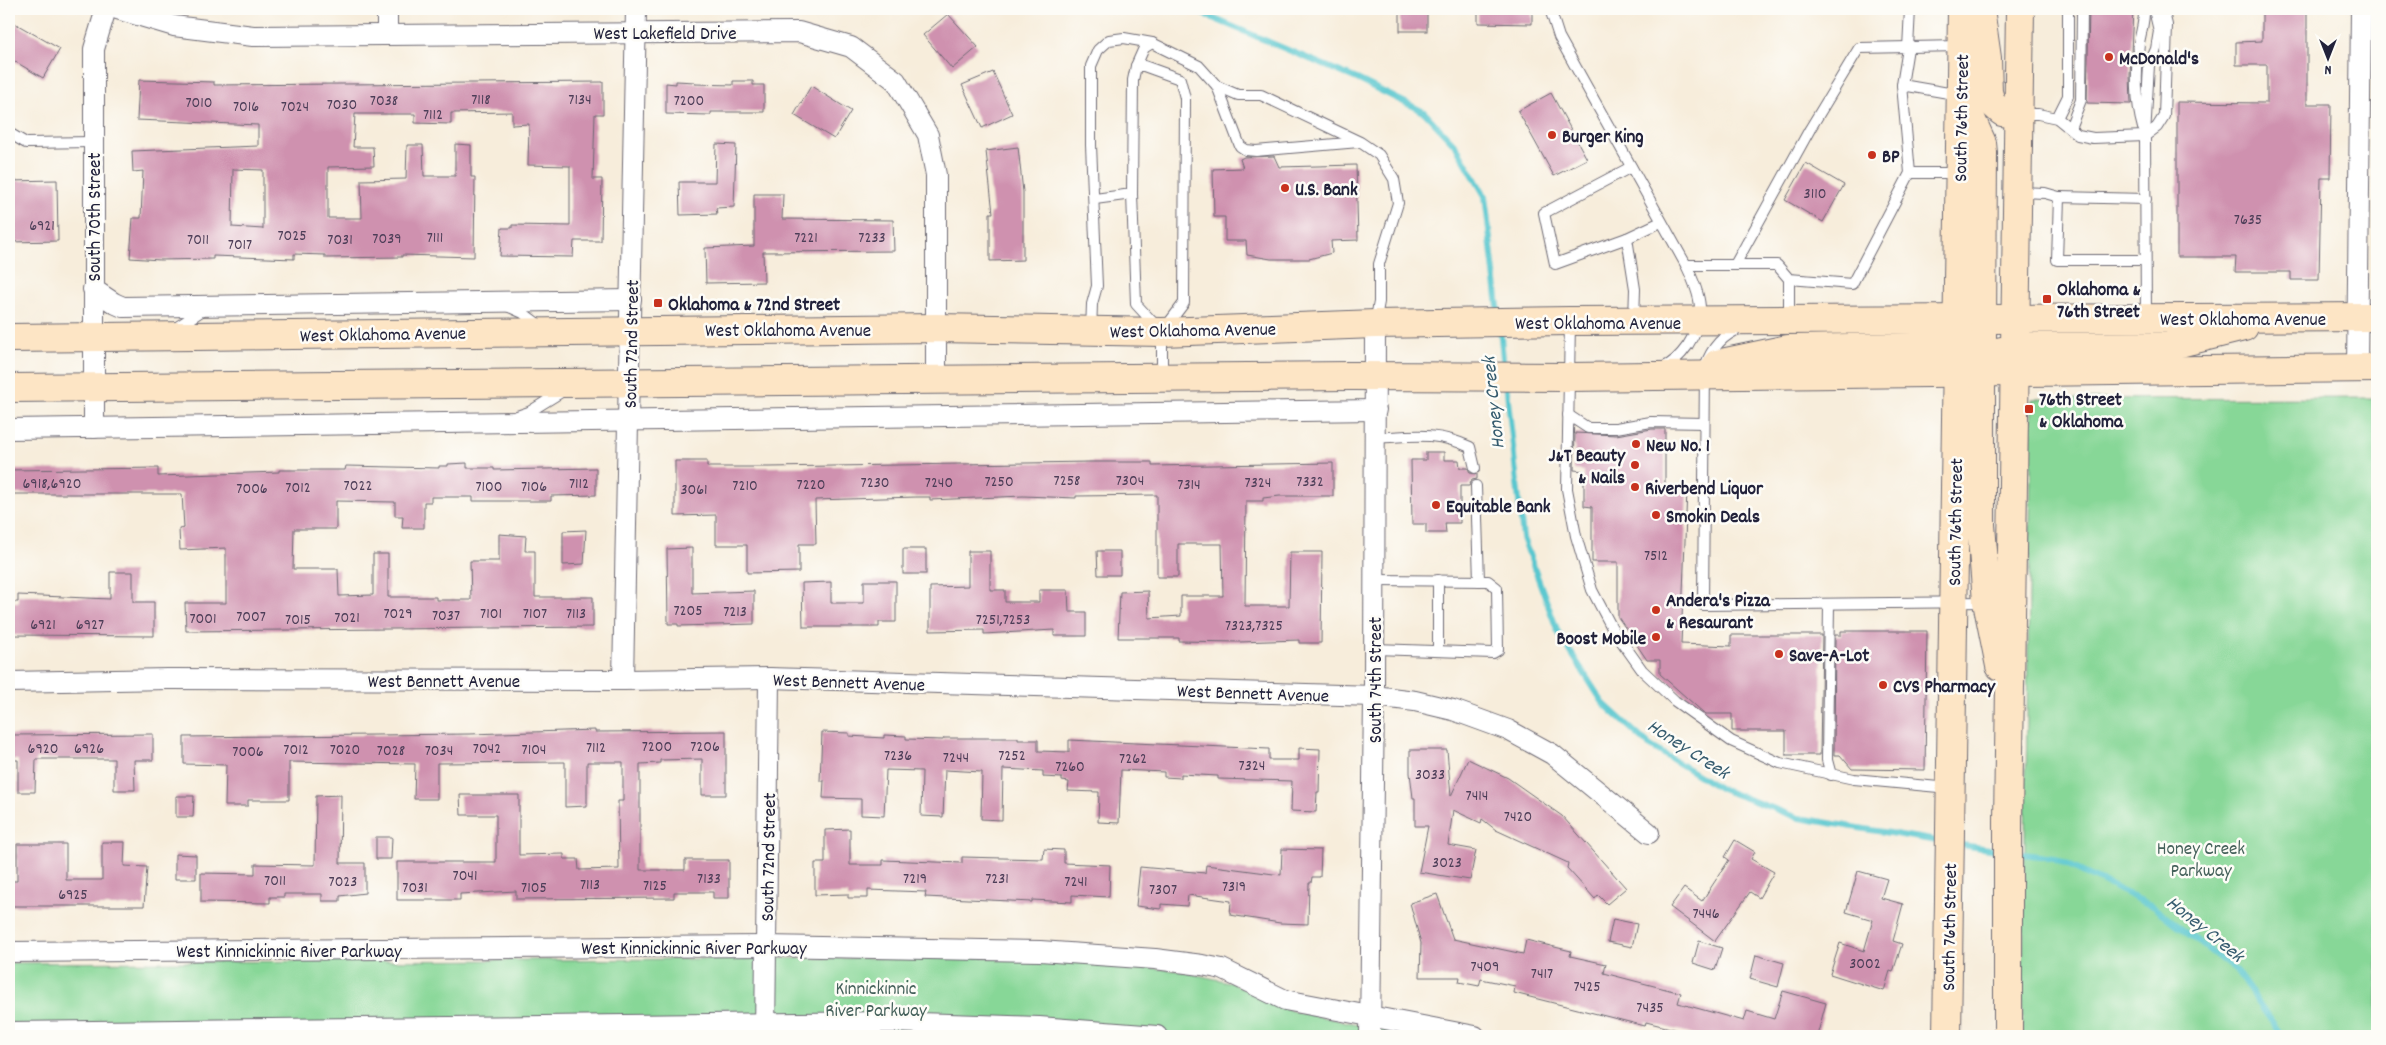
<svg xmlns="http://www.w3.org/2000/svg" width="2386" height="1045" font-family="Dekko,sans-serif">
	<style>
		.green { fill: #87d797; stroke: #547c69 }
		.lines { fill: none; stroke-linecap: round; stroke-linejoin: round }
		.stream { stroke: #5ac7cf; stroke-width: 6 }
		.building { fill: #cf91af; fill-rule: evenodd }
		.service-casing { stroke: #6d6973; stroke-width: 12 }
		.minor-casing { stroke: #6d6973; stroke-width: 22 }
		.secondary-casing { stroke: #6d6973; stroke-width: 30 }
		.service { stroke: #fff; stroke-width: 10 }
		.minor { stroke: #fff; stroke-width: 20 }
		.secondary { stroke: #fde5c5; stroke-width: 28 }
		.poi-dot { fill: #c8321e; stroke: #fdfcf7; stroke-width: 2 }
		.labels { text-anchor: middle; stroke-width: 5; stroke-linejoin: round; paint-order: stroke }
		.number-label { font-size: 16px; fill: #4d3e58 }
		.street-label { font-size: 19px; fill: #22223b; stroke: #fdfcf7 }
		.poi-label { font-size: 19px; font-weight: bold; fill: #22223b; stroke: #fdfcf7; text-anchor: start }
		.park-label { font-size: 19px; fill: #45615b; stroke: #fdfcf7 }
		.water-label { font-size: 20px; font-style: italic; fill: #365c6f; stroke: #fdfcf7 }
	</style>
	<rect width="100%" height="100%" fill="#fdfcf7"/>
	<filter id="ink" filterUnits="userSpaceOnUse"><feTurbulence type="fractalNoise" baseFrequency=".02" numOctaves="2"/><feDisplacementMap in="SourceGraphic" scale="10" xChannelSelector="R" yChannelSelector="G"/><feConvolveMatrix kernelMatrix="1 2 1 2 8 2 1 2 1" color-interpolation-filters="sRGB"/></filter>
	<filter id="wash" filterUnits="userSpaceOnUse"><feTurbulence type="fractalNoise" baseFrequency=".0096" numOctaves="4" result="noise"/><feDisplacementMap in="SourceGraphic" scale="20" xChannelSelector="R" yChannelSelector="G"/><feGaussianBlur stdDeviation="1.12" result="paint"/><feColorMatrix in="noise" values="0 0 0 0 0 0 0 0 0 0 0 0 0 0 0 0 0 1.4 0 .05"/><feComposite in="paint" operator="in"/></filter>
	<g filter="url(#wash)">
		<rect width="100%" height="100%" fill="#f7eddb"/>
		<g class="green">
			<path d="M2377 398V1036H2022L2032 399Z"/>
			<path d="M1045 957 1179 971 1229 982 1292 1011 1417 1036H9V963Z"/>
		</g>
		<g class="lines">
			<g class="stream">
				<path d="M1191 9 1357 79 1424 112 1456 146 1485 196 1499 315"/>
				<path d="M1500 327 1504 369"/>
				<path d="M1506 382 1523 538 1558 632 1603 703 1649 745 1721 789 1799 818 1943 842"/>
				<path d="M1955 844 2002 851"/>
				<path d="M2015 853 2054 858 2152 906 2236 971 2282 1036"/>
			</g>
		</g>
		<g id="blocks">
			<g class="building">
				<rect x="1400" y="9" width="27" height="22"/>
				<path d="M1478 9H1532V24L1478 23Z"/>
				<path d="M2089 9H2133L2130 75 2131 104 2087 103Z"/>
				<path d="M2262 10H2307V104H2331L2330 178H2321L2319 280H2291V272H2235L2236 257H2177V102L2267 103V65H2236V42L2262 41Z"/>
				<path d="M948 14 978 47 952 69 923 35Z"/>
				<path d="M9 20 60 49 43 78 9 58Z"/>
				<path d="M993 72 1012 114 982 128 962 85Z"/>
				<path d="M139 80 214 82V85L603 82V114H595L593 179H602L601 241H574L573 257 500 256 502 228H512V225L570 226V166L528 165 529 124 512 125V112L451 113V124L415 123V114H355L353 147H373L374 166 328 167V218H362L361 180 406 179 407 145H423L424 176H455V144L471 145V177H475L474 257 402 255V257L325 258V255L294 254V259L213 256V259L160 260 130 258 133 218H141L143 171 133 172 132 151 258 146V125L137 120ZM233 169 263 170V229L232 227Z"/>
				<path d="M676 81 695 82V84L733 85V81H753V85H764V112H711V115L666 114V83L676 84Z"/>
				<path d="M811 86 851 111 834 139 794 115Z"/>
				<path d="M1551 93 1587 159 1554 176 1518 111Z"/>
				<path d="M716 144 736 145 734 207 716 208 717 214 680 215 679 182H715Z"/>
				<path d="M1018 147 1023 192V260L990 261V213H993L986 151Z"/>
				<path d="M1274 156 1279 167 1356 165 1358 240 1331 241 1332 253 1309 259H1271L1247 255 1246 241H1225V217H1214L1213 169 1243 168 1240 159 1244 157Z"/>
				<path d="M1806 163 1844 185 1823 222 1785 200Z"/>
				<path d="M57 180 58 241 9 242V181Z"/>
				<path d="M754 194H783L782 219 893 220 894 251 763 252 764 282 706 283 705 248 754 246Z"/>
				<path d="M1652 429H1665V489H1687L1681 644 1731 646V635H1822L1820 755H1786V731H1732V714H1705L1660 674V660H1647L1618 617V562H1592V507L1584 506V471L1574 470 1575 433 1616 435Z"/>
				<path d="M1426 452H1444V460H1459L1460 468H1468L1470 473 1477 474V479L1472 480 1469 486H1460V523H1445L1446 533H1426V524H1412L1411 460H1426Z"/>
				<path d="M675 461H707V467H769L1090 462H1152V466L1333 463V496H1280L1263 498V501H1246L1245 606H1289L1290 552H1322L1321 643H1299V640L1239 642 1179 641V638H1118L1120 592 1148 591 1149 618 1181 616V596H1223L1222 544H1178V577H1157V495L1076 496V498L1023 496 930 500V497H916L815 500 816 544H799V572L747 573V545H716V515L675 516Z"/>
				<path d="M467 463V468H494V470L596 468V495L551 496V501H473V497H431V502H424V528H402L403 516H395V502L336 501V529H294L293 569H338L339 596 373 595V554H388V597H436V600H471L470 561H499V534L526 536 525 551H535V597H593V627L186 631 185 603H226V548L180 550 179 529 184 528 182 494H9V470L158 468V476L279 472V470H345L346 466 439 468V466H448V464Z"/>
				<path d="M586 530 584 564 563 565V531Z"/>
				<path d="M692 548V593L754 591V624L678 626V624H668L667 549Z"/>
				<rect x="903" y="549" width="23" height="25"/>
				<path d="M968 551H990V590H1005V602H1039V590H1068L1069 612H1086V636H1054V630L984 634V630L930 631V587L968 586Z"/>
				<path d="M1097 551H1120V575H1098Z"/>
				<path d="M110 572H133V602H154V636L9 635V602H18V595L110 599Z"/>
				<path d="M864 581H896V622H879V627H803L802 583 831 582V603H864Z"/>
				<path d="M1841 631H1927L1925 770 1852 769 1840 755H1834L1835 635H1841Z"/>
				<path d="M595 730V732L726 731V795H702V759L660 760V763L640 764V870H685V860H729V898H713V892H674V898L516 899V891L460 894V900H397V862H496V815H461L460 795H519V855L564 854V859H578L579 870 619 869 618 801H623V762H587V806L565 807V762L437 763V799H414L415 764 289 762V800H248V806H225L226 765 184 764V737L470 734Z"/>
				<path d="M822 732 849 733V736L884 738V735L906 736V739L943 740 944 738H1018V740H1038V751L1069 752V740L1269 749V760H1299V748L1320 749 1319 792H1317L1316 812 1291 811 1292 781 1218 779V776L1181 774V778L1164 777V772L1121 770 1119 823 1098 822 1099 792 1068 791 1069 782 1062 781V778L1043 777V771L1003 769 1002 820 981 819 982 772 945 770 943 817 921 816 922 771 886 770 884 816 861 815V799L823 798 824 781H820Z"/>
				<path d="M153 734V760H134L135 790H114V759H36L35 792H18V760H9V735Z"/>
				<path d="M1410 750H1447L1451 796 1468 759 1508 778 1562 816 1626 888 1607 904 1598 895 1595 899 1567 868 1568 863 1496 830 1482 819 1481 823 1453 810 1448 845 1476 850 1470 880 1419 872 1428 826H1415V798H1413L1410 773Z"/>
				<path d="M341 795 340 863H365V893L340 896V901H322V894H284V897H270V903L201 902V873L255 874V864L315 865 316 796Z"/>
				<path d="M176 796H194L193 817H176Z"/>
				<path d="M850 829V865H883V860L962 863V857L1043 859 1044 849 1064 850V863L1110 865 1109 897 1072 895V902L1032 900V902L925 897 926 892 868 890V898H848V894L815 895V863H825V830Z"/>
				<path d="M376 837H392L391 859H376Z"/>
				<path d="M1735 840 1755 852 1751 859 1774 872 1759 898 1750 892 1715 941 1670 907 1684 888 1702 901 1729 860 1725 857Z"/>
				<path d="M102 842H125L124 866 147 867 144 906H9V881H17V844H66V880H102Z"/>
				<path d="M1282 849 1321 850 1320 877H1312L1311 883H1309L1308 924 1280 923 1230 915 1231 901 1188 895 1187 906 1161 904V909L1136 906 1140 867 1205 873 1206 865 1281 875Z"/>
				<path d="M175 854 196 855V879H175Z"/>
				<path d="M1858 871 1887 879 1881 898 1903 904 1893 941 1902 944 1893 972 1890 971 1884 991 1830 974 1840 943 1864 951 1873 920 1846 912Z"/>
				<path d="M1437 894 1453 939 1523 954 1526 940 1571 951 1570 956 1606 964 1604 973 1681 993 1678 1003 1744 1021 1747 1011 1774 1019 1783 991 1826 1003 1817 1036H1702L1646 1022 1645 1026 1514 993 1515 986 1481 979 1479 986 1459 982 1460 977H1420L1421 943 1410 903Z"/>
				<path d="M1613 919 1637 924 1632 947 1608 942Z"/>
				<path d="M1699 941 1722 948 1715 970 1693 963Z"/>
				<path d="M1756 955 1784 963 1778 987 1750 979Z"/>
			</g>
		</g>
	</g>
	<g filter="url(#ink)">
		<use href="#blocks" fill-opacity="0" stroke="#6d6973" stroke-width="1"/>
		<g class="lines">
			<g class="service-casing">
				<g id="service">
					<path d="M1550 9 1559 37 1686 265C1700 294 1708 315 1688 345 1681 355 1673 364 1662 368"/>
					<path d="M1136 66 1144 48 1152 43 1199 66 1217 86 1238 95H1261L1360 142 1379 155 1394 179 1398 203 1379 264V302L1375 323"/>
					<path d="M1902 85 1960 95"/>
					<path d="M1217 86 1240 146 1246 150 1256 151 1359 142"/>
					<path d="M2020 114H2038L2057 118 2078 135 2093 138 2145 136 2146 318"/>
					<path d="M2057 118 2068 96V9"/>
					<path d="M2070 128 2081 100 2082 9"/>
					<path d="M2143 128C2135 100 2136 72 2139 43 2141 32 2145 19 2144 9"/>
					<path d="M9 133 26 143 93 142"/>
					<path d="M2145 136 2157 127 2164 116 2167 25 2163 9"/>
					<path d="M2145 136 2149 65 2156 49 2159 31 2155 14 2151 9"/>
					<path d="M1631 167 1544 213 1555 264 1627 238 1635 289 1634 320"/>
					<path d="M1910 173H1959"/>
					<path d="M2019 192 2045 193 2059 197"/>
					<path d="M1095 199 1132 194"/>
					<path d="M1627 238 1661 222"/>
					<path d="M2145 260H2057L2059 197 2146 199"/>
					<path d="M1736 263 1810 129 1859 48 1960 46"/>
					<path d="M1686 265H1777L1789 279 1852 284 1910 173 1902 85 1908 48 1910 9"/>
					<path d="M1789 279V318"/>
					<path d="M507 306 523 313 542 327"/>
					<path d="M1570 322 1567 489 1576 536 1592 590 1612 628 1642 670 1675 701 1731 741 1780 763 1854 779 1949 788"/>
					<path d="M1158 328 1136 304 1132 194 1133 80 1136 66H1144L1180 79 1185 98 1184 303 1162 332V376"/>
					<path d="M1741 328C1722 335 1711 349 1705 367L1703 605 1986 602"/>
					<path d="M174 329 203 310"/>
					<path d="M1091 331 1092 304 1097 286 1091 145V66L1098 50 1109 40 1124 38 1152 43"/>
					<path d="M1568 415 1588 428H1616L1651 422 1704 423"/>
					<path d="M517 416 529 412 563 391"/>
					<path d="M1375 438C1411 436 1437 431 1470 447L1475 468"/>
					<path d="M1476 486 1479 581"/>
					<path d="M1438 580V651"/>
					<path d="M1829 604 1827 760 1831 775"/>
					<path d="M1375 649 1493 653 1498 650 1497 588 1488 581 1375 580"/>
				</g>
			</g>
			<g class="minor-casing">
				<g id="minor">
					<path d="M117 9 174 26 253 36 799 32 851 47 896 81 928 135 936 175V379"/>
					<path d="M387 34V9"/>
					<path d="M93 289 114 303 123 307 631 300"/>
					<path d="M2357 368 2361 9"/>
					<path d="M94 428V49L106 9"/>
					<path d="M9 429 1376 410"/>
					<path d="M623 680 636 9"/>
					<path d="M9 682 168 679 623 680 769 678 1374 696 1415 701 1453 710 1508 730 1552 754 1649 833"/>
					<path d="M9 952 766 946 1040 951 1155 959 1202 965 1222 969 1285 1000 1475 1036"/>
					<path d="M9 1032 889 1022 1039 1027 1157 1036"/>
					<path d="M765 1036 769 678"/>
					<path d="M1370 1036 1374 696 1375 324"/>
				</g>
			</g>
			<g class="secondary-casing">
				<g id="secondary">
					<path d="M1980 9 1987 58 1988 92 1991 102 2002 112 2019 114"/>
					<path d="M1963 101 1982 143 1983 153 1982 339"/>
					<path d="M1957 320 1965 322 1972 329 1981 356V525L1987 602 2000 666"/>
					<path d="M9 338 936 328 1162 332 1375 324 1570 321 2377 317"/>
					<path d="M1997 352 2023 347 2168 346 2244 327"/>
					<path d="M1717 364 1788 349 1975 346"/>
					<path d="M9 388 1350 376 1568 377 2377 368"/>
					<path d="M1947 1036 1962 9"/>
					<path d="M2008 1036V821L2020 9"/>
				</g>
			</g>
			<use href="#service" class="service"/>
			<use href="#minor" class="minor"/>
			<use href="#secondary" class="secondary"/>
		</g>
	</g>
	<g class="poi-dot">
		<circle cx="2109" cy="57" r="5"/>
		<circle cx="1552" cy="135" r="5"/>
		<circle cx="1872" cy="155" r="5"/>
		<circle cx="1285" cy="188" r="5"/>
		<rect x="2042" y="294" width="10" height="10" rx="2.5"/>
		<rect x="653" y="298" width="10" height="10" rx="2.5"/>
		<rect x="2024" y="404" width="10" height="10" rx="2.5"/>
		<circle cx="1636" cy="444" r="5"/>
		<circle cx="1635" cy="465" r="5"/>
		<circle cx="1635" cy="487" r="5"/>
		<circle cx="1436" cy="505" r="5"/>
		<circle cx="1656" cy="515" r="5"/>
		<circle cx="1656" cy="610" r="5"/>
		<circle cx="1656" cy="637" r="5"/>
		<circle cx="1779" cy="654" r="5"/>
		<circle cx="1883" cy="685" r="5"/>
	</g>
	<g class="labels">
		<g class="number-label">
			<text x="481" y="104">7118</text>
			<text x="580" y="104">7134</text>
			<text x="384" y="105">7038</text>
			<text x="689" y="105">7200</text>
			<text x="199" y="107">7010</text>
			<text x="342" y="109">7030</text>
			<text x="246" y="111">7016</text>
			<text x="295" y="111">7024</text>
			<text x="433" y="119">7112</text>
			<text x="1815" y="198">3110</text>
			<text x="2248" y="224">7635</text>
			<text x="42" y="230">6921</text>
			<text x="292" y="240">7025</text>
			<text x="435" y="242">7111</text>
			<text x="806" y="242">7221</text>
			<text x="872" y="242">7233</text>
			<text x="387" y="243">7039</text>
			<text x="198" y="244">7011</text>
			<text x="340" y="244">7031</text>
			<text x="240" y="249">7017</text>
			<text x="1067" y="485">7258</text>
			<text x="1130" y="485">7304</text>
			<text x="999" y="486">7250</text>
			<text x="1310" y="486">7332</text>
			<text x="875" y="487">7230</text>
			<text x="939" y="487">7240</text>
			<text x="1258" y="487">7324</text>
			<text x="52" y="488">6918,6920</text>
			<text x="579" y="488">7112</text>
			<text x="811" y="489">7220</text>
			<text x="1189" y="489">7314</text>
			<text x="358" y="490">7022</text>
			<text x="745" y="490">7210</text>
			<text x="489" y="491">7100</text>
			<text x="534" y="491">7106</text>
			<text x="298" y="492">7012</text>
			<text x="252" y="493">7006</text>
			<text x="694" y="494">3061</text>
			<text x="1656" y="560">7512</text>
			<text x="688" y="615">7205</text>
			<text x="735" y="616">7213</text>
			<text x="398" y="618">7029</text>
			<text x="491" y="618">7101</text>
			<text x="535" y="618">7107</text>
			<text x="576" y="618">7113</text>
			<text x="446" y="620">7037</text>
			<text x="251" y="621">7007</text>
			<text x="347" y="622">7021</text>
			<text x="203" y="623">7001</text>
			<text x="298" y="624">7015</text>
			<text x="1003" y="624">7251,7253</text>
			<text x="43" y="629">6921</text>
			<text x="90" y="629">6927</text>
			<text x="1254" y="630">7323,7325</text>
			<text x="657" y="751">7200</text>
			<text x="705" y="751">7206</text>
			<text x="596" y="752">7112</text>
			<text x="43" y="753">6920</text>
			<text x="89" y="753">6926</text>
			<text x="487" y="753">7042</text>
			<text x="296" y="754">7012</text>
			<text x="345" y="754">7020</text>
			<text x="534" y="754">7104</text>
			<text x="391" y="755">7028</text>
			<text x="439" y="755">7034</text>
			<text x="248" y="756">7006</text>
			<text x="898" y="760">7236</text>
			<text x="1012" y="760">7252</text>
			<text x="956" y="762">7244</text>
			<text x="1133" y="763">7262</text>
			<text x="1252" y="770">7324</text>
			<text x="1070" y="771">7260</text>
			<text x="1430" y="779">3033</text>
			<text x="1477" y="800">7414</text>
			<text x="1518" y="821">7420</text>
			<text x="1447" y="867">3023</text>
			<text x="465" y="880">7041</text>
			<text x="709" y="883">7133</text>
			<text x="915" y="883">7219</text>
			<text x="997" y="883">7231</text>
			<text x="275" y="885">7011</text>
			<text x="343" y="886">7023</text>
			<text x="1076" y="886">7241</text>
			<text x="590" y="889">7113</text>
			<text x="655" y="890">7125</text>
			<text x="1234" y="891">7319</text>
			<text x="415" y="892">7031</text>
			<text x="534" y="892">7105</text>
			<text x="1163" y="894">7307</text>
			<text x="73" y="899">6925</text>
			<text x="1706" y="918">7446</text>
			<text x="1865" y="968">3002</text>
			<text x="1485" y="971">7409</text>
			<text x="1542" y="978">7417</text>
			<text x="1587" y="991">7425</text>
			<text x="1650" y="1012">7435</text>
		</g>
		<g class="street-label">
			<text x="665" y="39">West Lakefield Drive</text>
			<text transform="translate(1960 118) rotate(-89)" y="7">South 76th Street</text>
			<text transform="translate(93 217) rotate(-90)" y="7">South 70th Street</text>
			<text x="2243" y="325">West Oklahoma Avenue</text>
			<text x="1598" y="329">West Oklahoma Avenue</text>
			<text x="788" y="336">West Oklahoma Avenue</text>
			<text transform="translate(1193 329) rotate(-1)" y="7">West Oklahoma Avenue</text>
			<text transform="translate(383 333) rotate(-1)" y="7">West Oklahoma Avenue</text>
			<text transform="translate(630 344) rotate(-89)" y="7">South 72nd Street</text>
			<text transform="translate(1954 522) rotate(-89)" y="7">South 76th Street</text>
			<text x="444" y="687">West Bennett Avenue</text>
			<text transform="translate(1374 680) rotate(-90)" y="7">South 74th Street</text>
			<text transform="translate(849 681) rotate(2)" y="7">West Bennett Avenue</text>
			<text transform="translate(1253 692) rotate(2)" y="7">West Bennett Avenue</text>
			<text transform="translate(767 857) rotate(-89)" y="7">South 72nd Street</text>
			<text transform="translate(1948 927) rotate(-89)" y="7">South 76th Street</text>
			<text x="694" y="954">West Kinnickinnic River Parkway</text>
			<text x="289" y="957">West Kinnickinnic River Parkway</text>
		</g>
		<g class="poi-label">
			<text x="2119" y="64">McDonald's</text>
			<text x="1562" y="142">Burger King</text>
			<text x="1882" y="162">BP</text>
			<text x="1295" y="195">U.S. Bank</text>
			<text x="2057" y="295">Oklahoma &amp;<tspan x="2057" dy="22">76th Street</tspan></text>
			<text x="668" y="310">Oklahoma &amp; 72nd Street</text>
			<text x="2039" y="405">76th Street<tspan x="2039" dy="22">&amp; Oklahoma</tspan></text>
			<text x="1646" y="451">New No. 1</text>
			<text x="1625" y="461" text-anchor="end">J&amp;T Beauty<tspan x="1625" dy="22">&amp; Nails</tspan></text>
			<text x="1645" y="494">Riverbend Liquor</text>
			<text x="1446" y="512">Equitable Bank</text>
			<text x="1666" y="522">Smokin Deals</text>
			<text x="1666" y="606">Andera's Pizza<tspan x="1666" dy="22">&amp; Resaurant</tspan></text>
			<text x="1646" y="644" text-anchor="end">Boost Mobile</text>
			<text x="1789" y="661">Save-A-Lot</text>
			<text x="1893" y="692">CVS Pharmacy</text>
		</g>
		<g class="park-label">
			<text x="2201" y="854">Honey Creek<tspan x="2201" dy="22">Parkway</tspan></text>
			<text x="876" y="994">Kinnickinnic<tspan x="876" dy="22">River Parkway</tspan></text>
		</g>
		<g class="water-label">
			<text transform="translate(1492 403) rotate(-96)" y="7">Honey Creek</text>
			<text transform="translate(1689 748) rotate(33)" y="7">Honey Creek</text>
			<text transform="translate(2206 928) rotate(39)" y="7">Honey Creek</text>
		</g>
	</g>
	<rect width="2386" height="1045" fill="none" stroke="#fdfcf7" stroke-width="30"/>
	<g transform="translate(2328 58) rotate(180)" stroke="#fdfcf7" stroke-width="4" paint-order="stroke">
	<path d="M0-4L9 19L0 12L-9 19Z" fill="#22223b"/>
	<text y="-8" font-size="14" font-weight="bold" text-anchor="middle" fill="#22223b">N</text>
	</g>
</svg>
